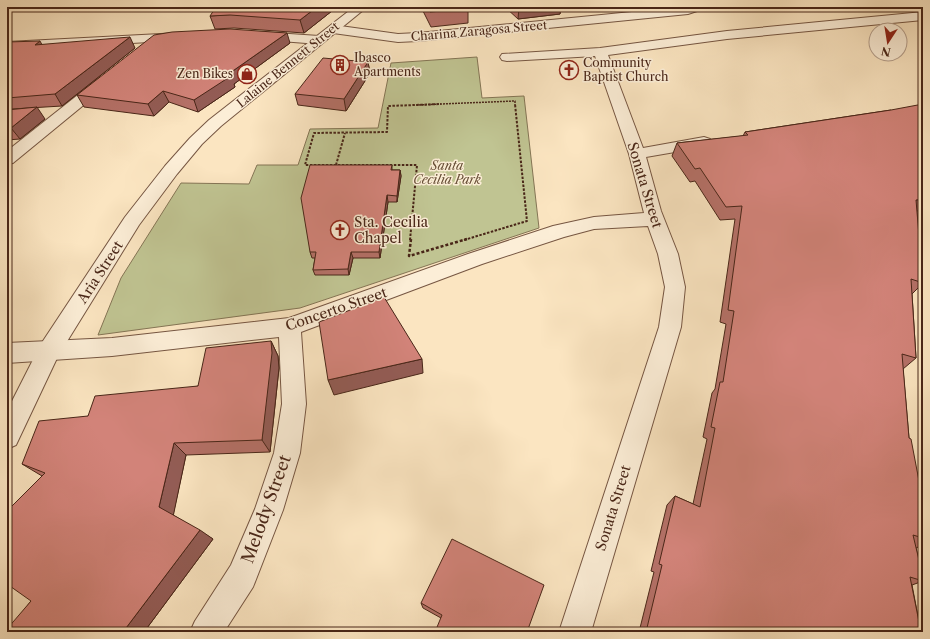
<svg xmlns="http://www.w3.org/2000/svg" width="930" height="639" font-family="'Libre Caslon Text',serif">
	<style>
		.green { fill: #c0c492; stroke: #847555 }
		.lines { fill: none; stroke-linecap: round; stroke-linejoin: round }
		.minor-casing { stroke: #765642; stroke-width: 2 }
		.tertiary-casing { stroke: #765642; stroke-width: 2 }
		.path-far2 { stroke: #492618; stroke-width: 1.5; stroke-dasharray: 2 1; stroke-linecap: butt }
		.path-far1 { stroke: #492618; stroke-width: 2; stroke-dasharray: 2.5 1.5; stroke-linecap: butt }
		.path { stroke: #492618; stroke-width: 2.5; stroke-dasharray: 3 2; stroke-linecap: butt }
		.minor { fill: #fceed7; fill-rule: evenodd }
		.tertiary { fill: #fceed7; fill-rule: evenodd }
		.wall { fill: #b57168; stroke: #492618 }
		.shaded-wall { fill: #935c55; stroke: #492618 }
		.building { fill: #d28379; stroke: #492618 }
		.labels { text-anchor: middle; stroke-width: 3; stroke-linejoin: round; paint-order: stroke }
		.far-street-label { font-size: 12px; fill: #492618; stroke: #fceed7 }
		.far-poi-label { font-size: 12px; fill: #492618; stroke: #fceed7; text-anchor: start }
		.far-park-label { font-size: 12px; font-style: italic; fill: #674e36; stroke: #fceed7 }
		.street-label { font-size: 14px; fill: #492618; stroke: #fceed7 }
		.poi-label { font-size: 14px; fill: #492618; stroke: #fceed7; text-anchor: start }
		.near-street-label { font-size: 17px; fill: #492618; stroke: #fceed7 }
	</style>
	<rect width="100%" height="100%" fill="#fbe5c1"/>
	<filter id="stains"><feTurbulence type="fractalNoise" baseFrequency=".005" numOctaves="4"/><feColorMatrix values="0 0 0 0 .2 0 0 0 0 .09 0 0 0 0 .02 0 0 0 .5 -.17"/></filter>
	<radialGradient id="worn" r=".72"><stop offset=".6" stop-color="#630" stop-opacity="0"/><stop offset="1" stop-color="#630" stop-opacity=".3"/></radialGradient>
	<path class="green" d="M477 57 482 98 524 96 539 228 300 308 98 335 121 278 181 183 249 184 257 165H298L310 129 378 128 391 63Z"/>
	<g class="lines">
		<g class="minor-casing">
			<g id="minor">
				<path d="M682 7H702L700 10 688 14 418 41 398 42 333 33 327 29 333 25 398 34 418 33Z"/>
				<path d="M923 12V20L727 39 608 55 643 148 704 137 710 139 712 142 710 145 704 147 646 157 661 211 678 254 685 287 681 327 591 632H559L659 327 665 287 658 254 648 226 594 229 564 237 482 264 301 332 306 404 300 453 283 510 253 587 224 632H190L195 621 231 565 255 509 274 453 282 404 279 337 112 356 7 363V343L112 338 289 318 468 254 553 226 594 217 644 213 629 154 595 56 507 61 502 60 500 57 502 54 600 48 727 31Z"/>
				<path d="M260 32 319 36 325 40 319 44 255 39 254 36 255 33Z"/>
				<path d="M180 33 185 34 186 37 185 40 7 50V42Z"/>
				<path d="M103 78 108 79 110 82 108 85 13 163 7 164V151L98 79Z"/>
			</g>
		</g>
		<g class="tertiary-casing">
			<path id="tertiary" d="M354 7H367L221 126 202 144 177 174 139 225 58 356 16 445 7 449V411L41 344 125 217 165 166 190 138 209 120Z"/>
		</g>
		<path class="path-far2" d="M416 105 515 101V105"/>
		<g class="path-far1">
			<path d="M336 165 345 133"/>
			<path d="M410 240 417 165H305L314 133 387 132 388 106 441 104"/>
			<path d="M464 240 527 221 515 104"/>
		</g>
		<path class="path" d="M411 239 409 256 467 239"/>
		<use href="#minor" class="minor"/>
		<use href="#tertiary" class="tertiary"/>
	</g>
	<g class="wall">
		<path d="M337 7 304 33 234 28 215 29 210 16Z"/>
		<path d="M421 7H467L468 9V23L431 27Z"/>
		<path d="M505 7H561L560 14 518 19Z"/>
		<path d="M7 42 41 45 135 48 62 106 12 109 11 108H7Z"/>
		<path d="M290 43 234 84 235 87 198 112 169 102 154 116 84 107 77 95Z"/>
		<path d="M368 62 370 73 346 111 298 105 295 94Z"/>
		<path d="M7 110 45 119 20 139 7 140Z"/>
		<path d="M891 110 917 211 923 283 912 294 916 358 903 369 909 438 923 502V545L916 548 923 577V581L912 585 921 632H639L654 572 651 571 667 505 675 496 693 504 707 439 703 437 712 393 715 389 726 324 720 322 735 219 720 220 695 181 690 182 672 156 677 143 743 136 745 132Z"/>
		<path d="M392 165V170H400L401 176 397 202H388L380 258H353L349 275H315L313 270 315 258H312L310 252Z"/>
		<path d="M271 341 278 356 279 368 270 452 186 455 173 515 213 539 144 632H7L31 601 42 476 22 464 88 416 198 386Z"/>
		<path d="M421 603 527 632 441 618 423 608Z"/>
	</g>
	<g class="shaded-wall">
		<path d="M317 7H337L304 33 300 20Z"/>
		<path d="M519 7H561L560 14 518 19Z"/>
		<path d="M287 33 290 43 234 84 235 87 198 112 194 100 227 75Z"/>
		<path d="M130 37 135 48 62 106 55 94Z"/>
		<path d="M40 41 46 52 35 45Z"/>
		<path d="M368 62 370 73 346 111 344 99Z"/>
		<path d="M163 91 169 102 154 116 148 104Z"/>
		<path d="M7 102 11 108H7Z"/>
		<path d="M37 107 45 119 20 139 11 128Z"/>
		<path d="M400 170 401 176 397 202V196Z"/>
		<path d="M387 195 388 202 380 258 379 252Z"/>
		<path d="M923 199V210L905 213 916 200Z"/>
		<path d="M351 252 353 258 349 275 348 269Z"/>
		<path d="M271 341 278 356 279 368 270 452 262 440Z"/>
		<path d="M422 359 423 373 334 395 328 380Z"/>
		<path d="M174 443 186 455 173 517 159 507Z"/>
		<path d="M200 530 213 539 144 632H123Z"/>
	</g>
	<g class="building">
		<path d="M216 7H317L300 20 230 15 210 16Z"/>
		<path d="M428 7H467L468 9 430 12Z"/>
		<path d="M230 29 287 33 227 75 231 76 194 100 163 91 148 104 77 95 154 35 172 32Z"/>
		<path d="M130 37 55 94 7 98V42L40 41 35 45Z"/>
		<path d="M323 58 368 62 344 99 295 94Z"/>
		<path d="M923 104V199L916 200 923 283 911 279 916 358 902 354 909 438 911 439 923 502V538L913 535 923 577V581L910 577 921 632H646L662 565 659 564 675 496 700 507 715 428 711 427 720 382H723L734 311 728 310 742 206 726 207 700 168 695 169 677 143 748 135 745 132 891 110Z"/>
		<path d="M37 107 11 128H7V110Z"/>
		<path d="M310 165H392L391 170H400L397 196 387 195 379 252H351L348 269 313 270 316 252H310L301 198Z"/>
		<path d="M384 297 422 359 328 380 319 322Z"/>
		<path d="M271 341 272 353 262 440 174 443 159 507 200 530 123 632H7V629L31 601 7 584V511L45 473 22 464 39 421 88 416 95 396 198 386 206 348Z"/>
		<path d="M452 539 544 585 527 632H435L442 615 421 603Z"/>
	</g>
	<defs>
		<g id="building-ring" transform="scale(1)"><circle r="9.5" fill="#fceed7" stroke="#8f2418" stroke-width="1.5"/><path d="M-4-6H4V6H1V3H-1V6H-4ZM-2.5-4.3h1.7v1.8h-1.7ZM.8-4.3h1.7v1.8H.8ZM-2.5-1h1.7V.8h-1.7ZM.8-1h1.7V.8H.8Z" fill="#8f2418"/></g>
		<g id="church-ring" transform="scale(1)"><circle r="9.5" fill="#fceed7" stroke="#8f2418" stroke-width="1.5"/><path d="M-1.2-6h2.4v3.5h3.3v2.4h-3.3V6h-2.4V-.1h-3.3v-2.4h3.3Z" fill="#8f2418"/></g>
		<g id="shop-ring" transform="scale(1)"><circle r="9.5" fill="#fceed7" stroke="#8f2418" stroke-width="1.5"/><path d="M-5-2.5h2.3a2.7 3.5 0 0 1 5.4 0H5L5.5 6h-11ZM-1.5-2.5h3a1.5 2.3 0 0 0-3 0Z" fill="#8f2418"/></g>
	</defs>
	<g fill-rule="evenodd">
		<use href="#building-ring" x="340" y="65"/>
		<use href="#church-ring" x="569" y="70"/>
		<use href="#shop-ring" x="247" y="74"/>
		<use href="#church-ring" x="340" y="230"/>
	</g>
	<g class="labels">
		<g class="far-street-label">
			<text transform="translate(479 31) rotate(-5)" y="4">Charina Zaragosa Street</text>
			<text transform="translate(288 65) rotate(-39)" y="4">Lalaine Bennett Street</text>
		</g>
		<g class="far-poi-label">
			<text x="354" y="62">Ibasco<tspan x="354" dy="14">Apartments</tspan></text>
			<text x="583" y="67">Community<tspan x="583" dy="14">Baptist Church</tspan></text>
			<text x="233" y="78" text-anchor="end">Zen Bikes</text>
		</g>
		<g class="far-park-label">
			<text x="447" y="170">Santa<tspan x="447" dy="14">Cecilia Park</tspan></text>
		</g>
		<g class="street-label">
			<text transform="translate(645 185) rotate(73)" y="5">Sonata Street</text>
			<text transform="translate(100 272) rotate(-57)" y="5">Aria Street</text>
			<text transform="translate(336 309) rotate(-19)" y="5">Concerto Street</text>
			<text transform="translate(613 508) rotate(-73)" y="5">Sonata Street</text>
		</g>
		<g class="poi-label">
			<text x="354" y="227">Sta. Cecilia<tspan x="354" dy="16">Chapel</tspan></text>
		</g>
		<g class="near-street-label">
			<text transform="translate(266 509) rotate(-70)" y="6">Melody Street</text>
		</g>
	</g>
	<rect width="930" height="639" fill="none" stroke="#fbe5c1" stroke-width="24"/>
	<rect x="8" y="8" width="914" height="623" fill="none" stroke="#492618" stroke-width="2"/>
	<rect x="12" y="12" width="906" height="615" fill="none" stroke="#492618"/>
	<g transform="translate(888 42) rotate(192)"><circle r="19" fill="#fceed7" stroke="#b49e8b"/>
	<path d="M0-3L7 15L0 10L-7 15Z" fill="#8f2418"/>
	<text y="-6" font-size="11" font-weight="bold" text-anchor="middle" fill="#492618">N</text>
	</g>
	<rect width="100%" height="100%" filter="url(#stains)"/>
	<rect width="100%" height="100%" fill="url(#worn)"/>
</svg>
